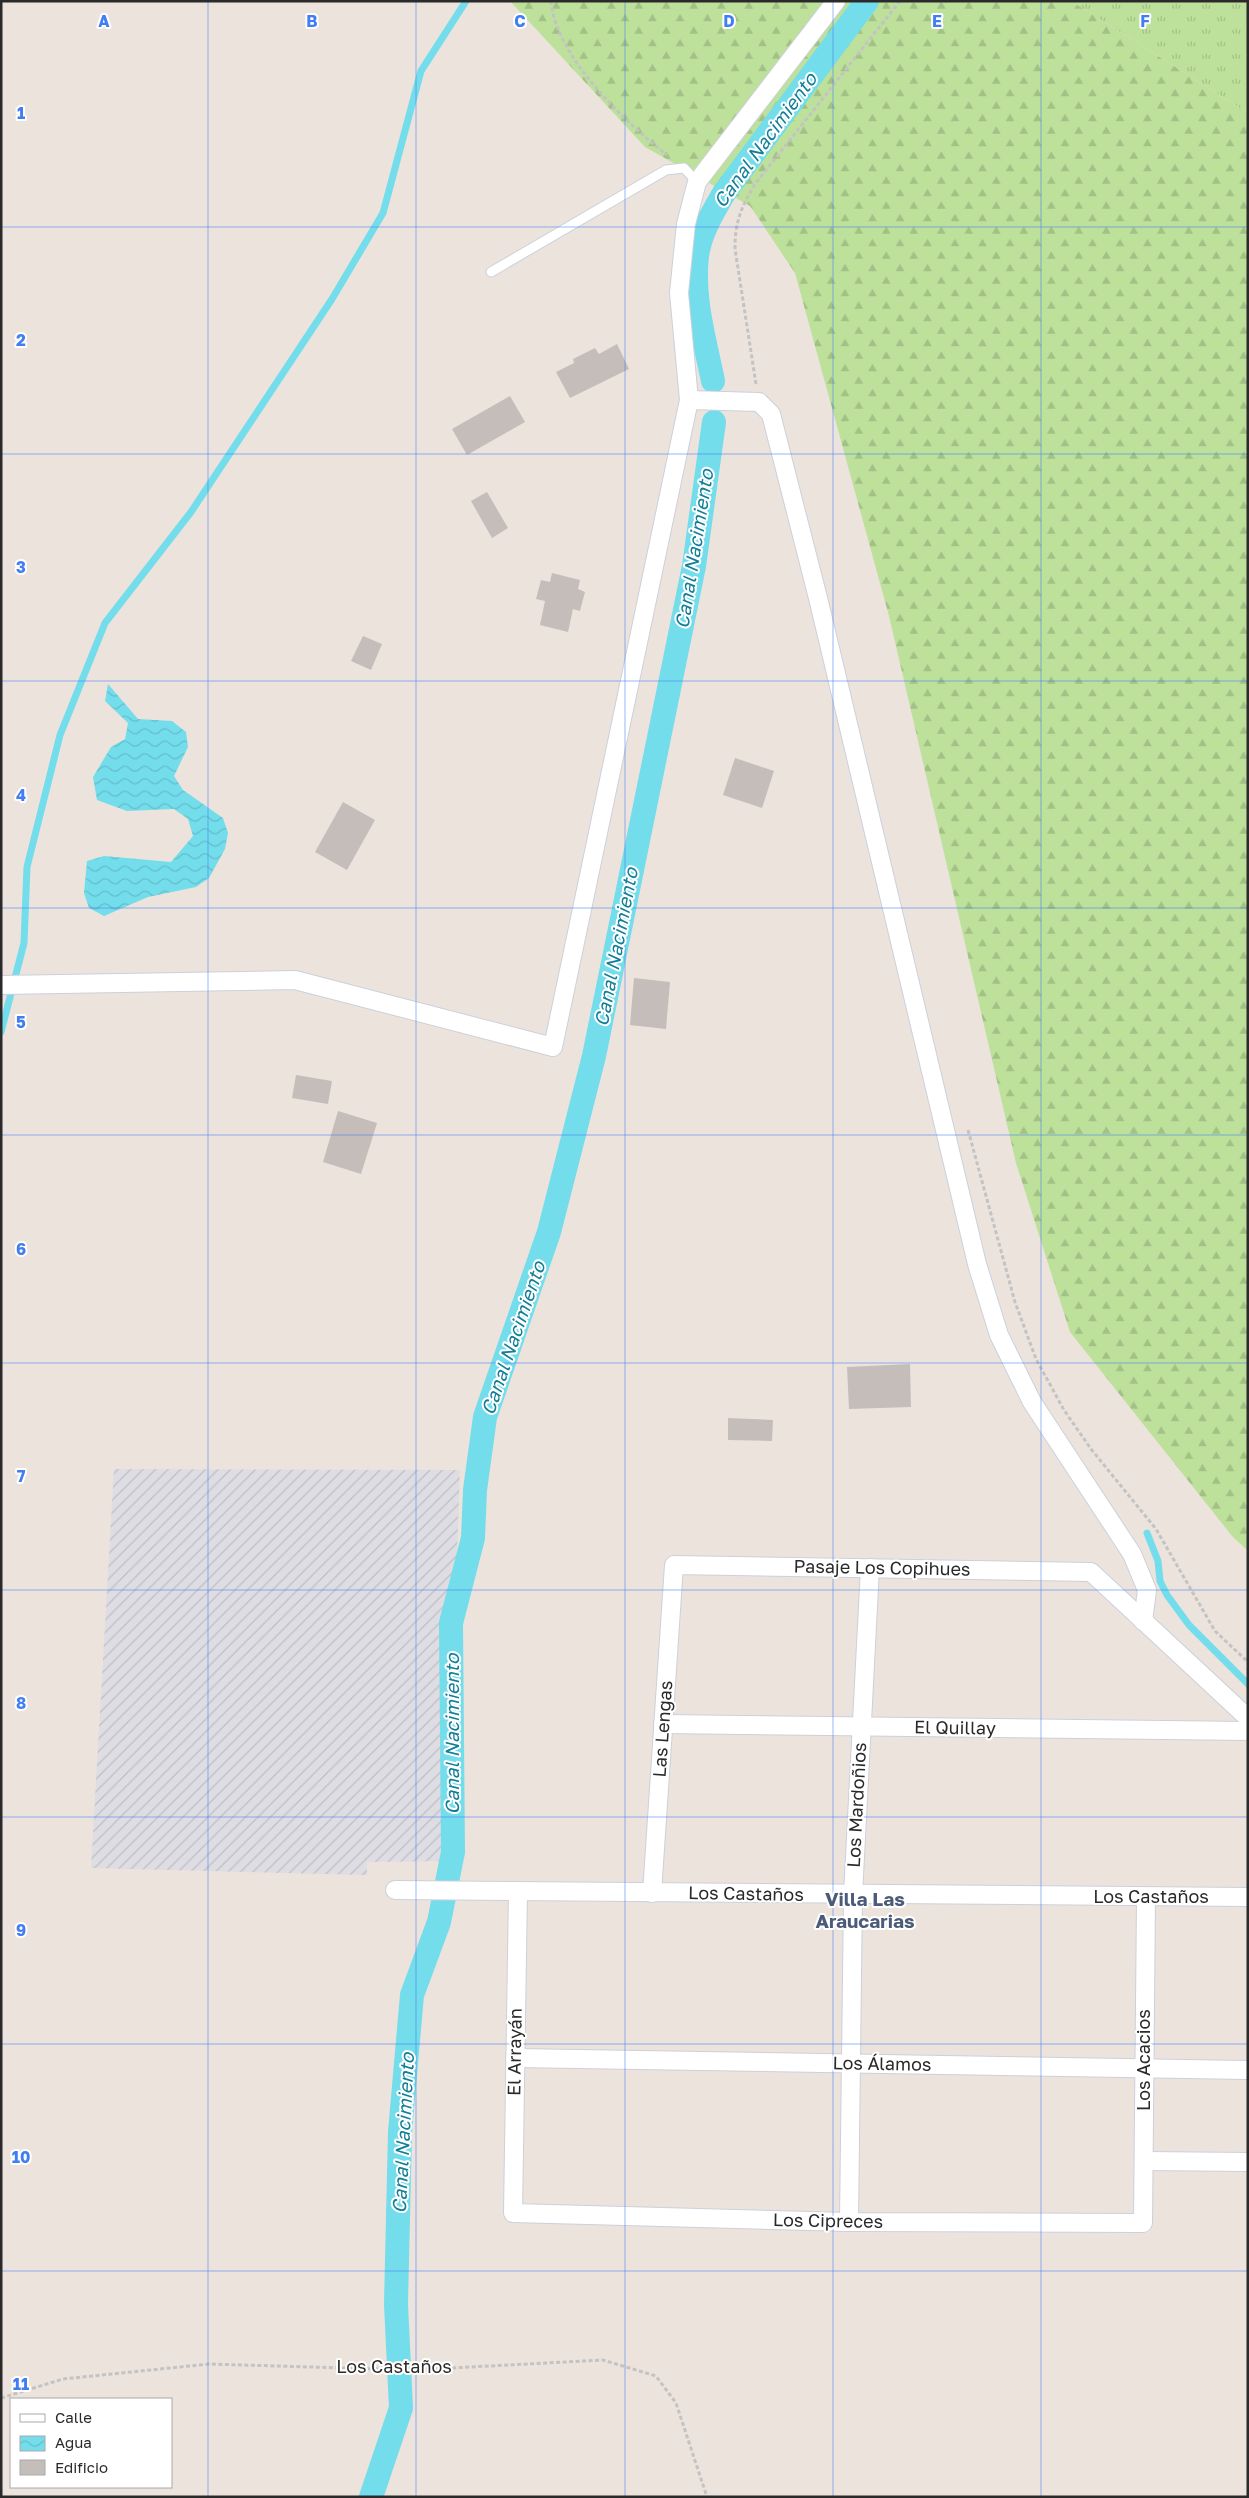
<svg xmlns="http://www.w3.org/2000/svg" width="1249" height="2498" font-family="'Golos Text',sans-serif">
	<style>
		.industrial { fill: url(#industrial-furrows) }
		.grass { fill: url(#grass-tufts) }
		.forest { fill: url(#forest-firs) }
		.water { fill: url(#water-waves) }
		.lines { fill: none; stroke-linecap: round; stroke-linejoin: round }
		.stream { stroke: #73ddeb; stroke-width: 7 }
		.canal { stroke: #73ddeb; stroke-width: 24 }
		.building { fill: #c4bdb9 }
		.lane-casing { stroke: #cbd1db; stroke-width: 11 }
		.street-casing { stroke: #cbd1db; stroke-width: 20 }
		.path { stroke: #c3c3c3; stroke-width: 3; stroke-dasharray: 4 2.5; stroke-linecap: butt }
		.lane { stroke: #fff; stroke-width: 9 }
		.street { stroke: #fff; stroke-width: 18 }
		.grid { fill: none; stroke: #417ef4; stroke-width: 1; stroke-opacity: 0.55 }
		.labels { text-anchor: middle; stroke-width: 4; stroke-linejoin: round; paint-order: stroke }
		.street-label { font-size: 18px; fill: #2a2a2a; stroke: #fff }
		.water-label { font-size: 19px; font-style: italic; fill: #127e97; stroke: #fff }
		.neighbourhood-label { font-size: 19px; font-weight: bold; fill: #4c5b79; stroke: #fff }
		.grid-label { font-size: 16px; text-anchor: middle; font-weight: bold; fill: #417ef4; stroke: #fff; stroke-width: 4; stroke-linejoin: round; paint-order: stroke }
	</style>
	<defs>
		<pattern id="industrial-furrows" width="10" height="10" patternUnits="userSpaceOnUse" patternTransform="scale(1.25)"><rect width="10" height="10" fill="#dedde4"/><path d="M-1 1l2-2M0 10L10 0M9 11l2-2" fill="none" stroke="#bfbec4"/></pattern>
		<pattern id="grass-tufts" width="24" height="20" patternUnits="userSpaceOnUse" patternTransform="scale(1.25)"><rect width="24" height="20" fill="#bde19b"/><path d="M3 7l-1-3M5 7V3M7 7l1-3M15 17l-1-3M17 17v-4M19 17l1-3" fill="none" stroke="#a3c186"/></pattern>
		<pattern id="forest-firs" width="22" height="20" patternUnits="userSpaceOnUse" patternTransform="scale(1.25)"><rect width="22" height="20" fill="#bde19b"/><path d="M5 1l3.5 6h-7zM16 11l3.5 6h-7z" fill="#a3c186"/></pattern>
		<pattern id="water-waves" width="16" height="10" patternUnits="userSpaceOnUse" patternTransform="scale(1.25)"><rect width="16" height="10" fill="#73ddeb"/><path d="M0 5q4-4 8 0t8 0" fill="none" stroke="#64beca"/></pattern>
	</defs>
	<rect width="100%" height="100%" fill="#ece3dd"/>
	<path class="industrial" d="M114 1469 460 1470 446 1861 367 1862V1875L91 1868Z"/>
	<path class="grass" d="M1071 1H1248V113Z"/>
	<path class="forest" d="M510 1H1071L1248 113V1551L1232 1536 1070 1332 1016 1163 889 616 795 273 750 206 645 147Z"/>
	<path class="water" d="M108 684 138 719 172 721 186 732 188 747 174 776 183 790 223 818 228 833 225 849 209 878 196 887 148 897 104 916 89 908 84 893 87 861 104 856 171 862 193 836 188 819 174 809 127 811 97 800 93 777 111 747 125 739 128 723 105 701Z"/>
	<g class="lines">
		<g class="stream">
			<path d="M1 1032 24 943 27 867 60 735 105 623 191 512 332 299 383 213 421 71 466 1"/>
			<path d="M1147 1533 1158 1561 1160 1581 1167 1595 1189 1625 1248 1684"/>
		</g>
		<g class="canal">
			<path d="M713 381C705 341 692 298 697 256 700 233 713 212 724 193L867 1"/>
			<path d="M371 2497 401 2408 396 2304 400 2132 412 1995 439 1922 453 1852 451 1623 473 1538 475 1490 485 1417 549 1232 594 1056 694 566 714 422"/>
		</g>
	</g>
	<g class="building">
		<path d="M617 344 629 369 570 398 556 372 574 363 573 359 595 348 599 354Z"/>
		<path d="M510 396 525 422 467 455 452 429Z"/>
		<path d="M487 492 508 528 492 538 471 501Z"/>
		<path d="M552 573 580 580 578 589 585 592 580 611 573 609 568 632 540 625 545 601 536 599 541 580 550 582Z"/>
		<path d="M363 636 382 644 371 670 351 661Z"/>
		<path d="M735 758 774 771 762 808 723 795Z"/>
		<path d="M343 802 375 820 347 870 315 852Z"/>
		<path d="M634 978 670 982 666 1029 630 1025Z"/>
		<path d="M296 1075 332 1081 328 1104 292 1098Z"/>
		<path d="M338 1111 377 1123 361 1174 323 1162Z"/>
		<path d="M910 1364 911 1407 849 1409 847 1367Z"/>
		<path d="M728 1418 773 1420 772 1441 728 1440Z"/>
	</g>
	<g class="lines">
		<g class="lane-casing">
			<path id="lane" d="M491 272 666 170 684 168 697 182"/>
		</g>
		<g class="street-casing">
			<g id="street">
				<path d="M689 400 759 402 771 414 818 598 977 1264 999 1335 1032 1402 1132 1554 1147 1590 1143 1621"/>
				<path d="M1 985 295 980 553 1047 689 400 679 293 686 224 697 182 836 1"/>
				<path d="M663 1724 1248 1731"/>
				<path d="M395 1890 1248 1897"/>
				<path d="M518 1891 513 2213 849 2222 1143 2223 1146 1898"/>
				<path d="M652 1893 674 1565 1091 1572 1248 1718"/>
				<path d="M515 2058 1248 2070"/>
				<path d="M1144 2161 1248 2162"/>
				<path d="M849 2222 853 1895 870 1568"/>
			</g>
		</g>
		<g class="path">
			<path d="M551 1C555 56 626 123 667 155"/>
			<path d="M756 384 735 249C735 221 741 208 755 184L900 1"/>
			<path d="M968 1130 1015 1302 1036 1359 1064 1410 1091 1449 1156 1529 1215 1631 1248 1662"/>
			<path d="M1 2398 63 2379 209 2364 413 2370 603 2360 656 2376 676 2403 707 2497"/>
		</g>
		<use href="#lane" class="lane"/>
		<use href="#street" class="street"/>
	</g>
	<path class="grid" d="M208 1V2497M416 1V2497M625 1V2497M833 1V2497M1041 1V2497M1 227H1248M1 454H1248M1 681H1248M1 908H1248M1 1135H1248M1 1363H1248M1 1590H1248M1 1817H1248M1 2044H1248M1 2271H1248"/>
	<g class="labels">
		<g class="street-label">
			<text transform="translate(882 1568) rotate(1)" y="6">Pasaje Los Copihues</text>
			<text transform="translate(955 1728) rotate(1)" y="6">El Quillay</text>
			<text transform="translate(663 1729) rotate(-86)" y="6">Las Lengas</text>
			<text transform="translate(857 1805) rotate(-87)" y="6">Los Mardoñios</text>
			<text transform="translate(746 1894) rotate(1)" y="6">Los Castaños</text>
			<text x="1151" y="1903">Los Castaños</text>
			<text transform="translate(515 2052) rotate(-89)" y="6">El Arrayán</text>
			<text transform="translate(1144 2060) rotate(-90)" y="6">Los Acacios</text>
			<text transform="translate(882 2064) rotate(1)" y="6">Los Álamos</text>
			<text transform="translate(828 2221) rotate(1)" y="6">Los Cipreces</text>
			<text x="394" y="2373">Los Castaños</text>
		</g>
		<g class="water-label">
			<text transform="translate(765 140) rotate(-54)" y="7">Canal Nacimiento</text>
			<text transform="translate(694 549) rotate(-81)" y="7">Canal Nacimiento</text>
			<text transform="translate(616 947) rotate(-79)" y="7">Canal Nacimiento</text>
			<text transform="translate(513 1338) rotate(-71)" y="7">Canal Nacimiento</text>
			<text transform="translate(452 1734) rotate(-90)" y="7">Canal Nacimiento</text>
			<text transform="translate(403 2133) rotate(-87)" y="7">Canal Nacimiento</text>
		</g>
		<g class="neighbourhood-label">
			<text x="865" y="1906">Villa Las<tspan x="865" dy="22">Araucarias</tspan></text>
		</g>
	</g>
	<g class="grid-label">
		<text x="104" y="27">A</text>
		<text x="312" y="27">B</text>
		<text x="520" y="27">C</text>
		<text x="729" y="27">D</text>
		<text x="937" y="27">E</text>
		<text x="1145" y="27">F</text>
		<text x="21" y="119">1</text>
		<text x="21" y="346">2</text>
		<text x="21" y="573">3</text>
		<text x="21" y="801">4</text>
		<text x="21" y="1028">5</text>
		<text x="21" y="1255">6</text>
		<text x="21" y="1482">7</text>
		<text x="21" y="1709">8</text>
		<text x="21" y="1936">9</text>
		<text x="21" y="2163">10</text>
		<text x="21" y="2390">11</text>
	</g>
	<rect width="1249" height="2498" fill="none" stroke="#2a2a2a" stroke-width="5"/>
	<rect x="10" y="2398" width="162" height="90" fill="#ffffff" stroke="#aaaaaa"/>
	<rect x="20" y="2414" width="25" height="8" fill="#ffffff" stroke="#aaaaaa"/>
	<text x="55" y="2423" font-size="15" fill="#2a2a2a">Calle</text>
	<rect x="20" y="2436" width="25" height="15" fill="url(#water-waves)" stroke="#aaaaaa"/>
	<text x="55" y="2448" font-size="15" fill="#2a2a2a">Agua</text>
	<rect x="20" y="2460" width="25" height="15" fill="#c4bdb9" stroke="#aaaaaa"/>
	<text x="55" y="2473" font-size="15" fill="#2a2a2a">Edificio</text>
</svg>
